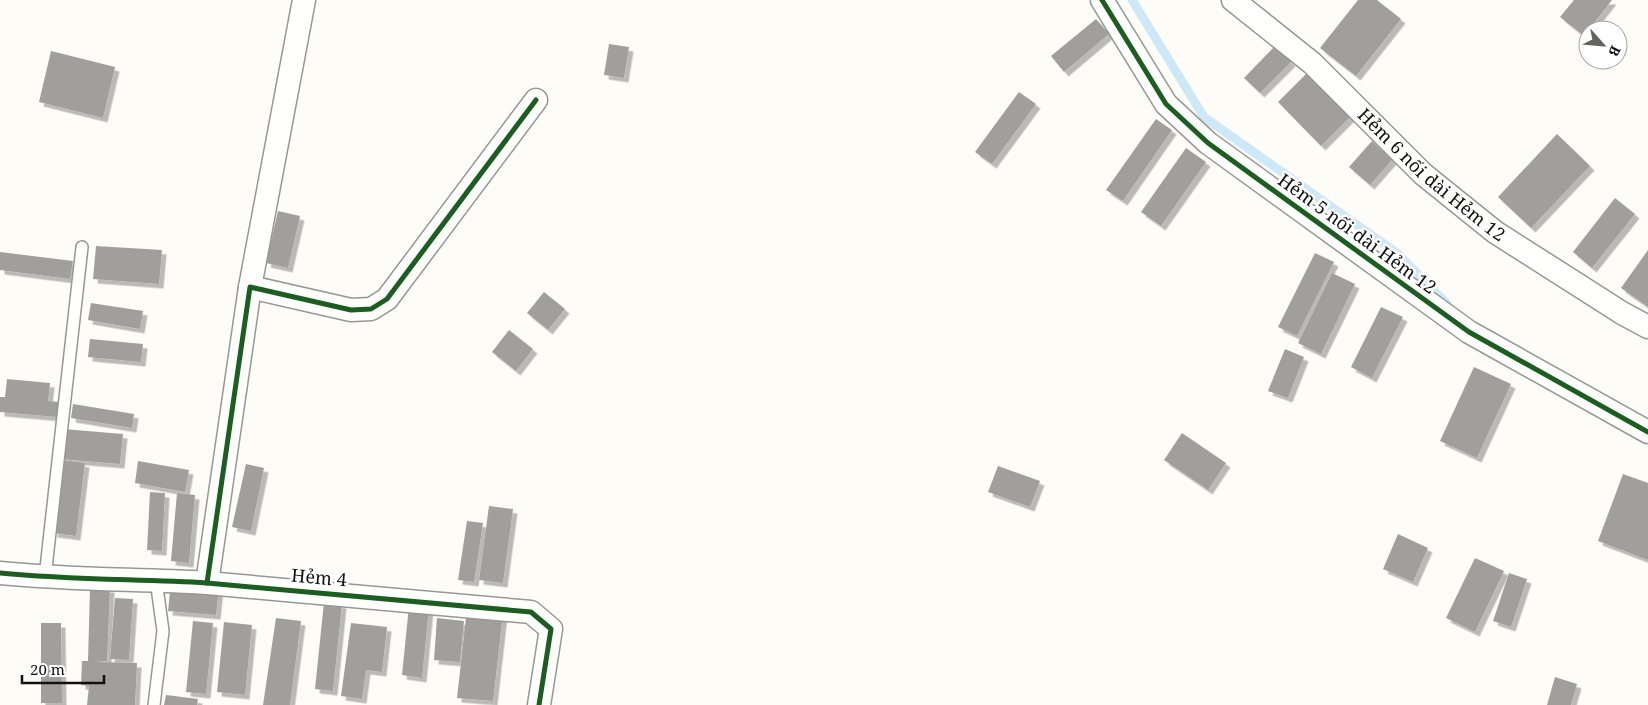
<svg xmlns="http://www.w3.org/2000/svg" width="1648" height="705" font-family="'Noto Serif',serif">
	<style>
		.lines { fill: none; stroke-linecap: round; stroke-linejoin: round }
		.stream { stroke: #cde8f7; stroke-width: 9 }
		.building { fill: #a19f9c; filter: url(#shadow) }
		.lane-casing { stroke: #979795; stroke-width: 14 }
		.street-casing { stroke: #979795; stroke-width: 25 }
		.lane { stroke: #fffffe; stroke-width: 11 }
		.street { stroke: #fffffe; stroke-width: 22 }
		.cycleway-casing { stroke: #fff; stroke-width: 8 }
		.cycleway { stroke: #1b5e20; stroke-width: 5 }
		.labels { text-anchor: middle; stroke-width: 5; stroke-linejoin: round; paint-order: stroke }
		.street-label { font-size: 18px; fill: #111; stroke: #fff }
	</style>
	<defs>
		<filter id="shadow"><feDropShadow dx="4.5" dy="4.5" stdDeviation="0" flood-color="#0004"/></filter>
	</defs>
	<rect width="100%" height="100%" fill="#fdfcf7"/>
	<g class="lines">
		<path class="stream" d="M1132 0 1204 117 1398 254 1447 304"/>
	</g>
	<g class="building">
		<path d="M1358 0H1377L1401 19 1356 76 1320 48Z"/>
		<path d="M1574 0H1612L1584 36 1560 17Z"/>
		<path d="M1096 19 1109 34 1064 72 1051 56Z"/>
		<path d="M609 44 629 47 624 78 604 75Z"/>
		<path d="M1275 46 1291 62 1260 93 1244 78Z"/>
		<path d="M51 51 115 67 103 118 39 102Z"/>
		<path d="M1307 73 1350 117 1321 146 1278 102Z"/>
		<path d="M1019 92 1036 104 992 164 975 152Z"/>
		<path d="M1156 119 1172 130 1123 201 1106 190Z"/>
		<path d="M1557 134 1590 166 1531 228 1498 197Z"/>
		<path d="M1372 141 1392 160 1370 185 1349 167Z"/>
		<path d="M1186 148 1206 162 1161 226 1141 212Z"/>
		<path d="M1615 198 1635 214 1592 268 1573 252Z"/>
		<path d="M278 211 300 216 288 268 266 263Z"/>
		<path d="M96 246 162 250 159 284 93 279Z"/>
		<path d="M1648 250V307L1621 288Z"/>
		<path d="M0 252 73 261 70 279 0 270Z"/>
		<path d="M1315 253 1334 262 1297 336 1278 327Z"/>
		<path d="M1332 273 1355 284 1321 354 1298 343Z"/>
		<path d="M544 292 565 309 548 330 527 313Z"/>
		<path d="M91 303 143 311 140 329 88 320Z"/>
		<path d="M1381 307 1403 317 1372 378 1351 367Z"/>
		<path d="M509 330 533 349 516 371 492 352Z"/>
		<path d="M90 339 143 344 141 362 88 357Z"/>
		<path d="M1285 349 1304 357 1288 398 1268 391Z"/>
		<path d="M1474 367 1511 384 1477 458 1440 441Z"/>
		<path d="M7 379 50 383 48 401 59 402 57 417 0 412V397H5Z"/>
		<path d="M73 404 134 414 132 428 71 418Z"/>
		<path d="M63 429 123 434 120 464 60 459Z"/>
		<path d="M1182 433 1226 463 1208 490 1164 460Z"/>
		<path d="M62 460 85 463 76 536 53 533Z"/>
		<path d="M138 461 189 470 185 492 135 483Z"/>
		<path d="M246 464 264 468 251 531 232 527Z"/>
		<path d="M998 466 1040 481 1030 507 988 492Z"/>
		<path d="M1623 474 1648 483V560L1598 541Z"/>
		<path d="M150 492 165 493 162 551 147 550Z"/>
		<path d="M177 493 195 495 189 563 171 561Z"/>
		<path d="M489 506 513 509 503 583 479 580Z"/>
		<path d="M467 521 483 523 474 582 458 580Z"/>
		<path d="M1398 534 1428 548 1413 582 1383 569Z"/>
		<path d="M1475 558 1504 571 1475 632 1446 618Z"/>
		<path d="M1509 573 1527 579 1511 627 1493 621Z"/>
		<path d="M171 583 219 587 216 615 168 611Z"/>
		<path d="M90 588H110L107 661 96 662 137 663 135 705H87L89 686 81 685 82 661H88Z"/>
		<path d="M115 598 133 599 129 660 110 659Z"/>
		<path d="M324 602 342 604 333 691 315 689Z"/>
		<path d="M409 606 429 608 422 678 402 675Z"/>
		<path d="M467 609 503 613 493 701 457 698Z"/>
		<path d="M276 618 301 621 290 705H263Z"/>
		<path d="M437 618 464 621 460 662 434 660Z"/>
		<path d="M193 621 213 623 206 694 186 692Z"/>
		<path d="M224 622 252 625 245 695 217 692Z"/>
		<path d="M41 623H61L62 703H41Z"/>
		<path d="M351 623 387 627 382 672 366 670 362 699 341 696Z"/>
		<path d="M1555 677 1577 684 1571 705H1547Z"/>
		<path d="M166 695 198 699 197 705H164Z"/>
	</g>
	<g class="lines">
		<g class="lane-casing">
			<g id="lane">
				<path d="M45 577 82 247"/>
				<path d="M154 705 163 631 156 580"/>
			</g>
		</g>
		<g class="street-casing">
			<g id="street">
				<path d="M1102 0 1166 104 1208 143 1469 332 1648 432"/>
				<path id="s1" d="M1233 0 1312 63 1423 174 1495 232 1622 313 1648 327"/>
				<path d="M250 287 304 0"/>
				<path d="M0 573C69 580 138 579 207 583L531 612 551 629 539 705"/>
				<path d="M207 583 250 287 351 310 371 309 387 299 536 100"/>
			</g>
		</g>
		<use href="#lane" class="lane"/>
		<use href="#street" class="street"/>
		<g class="cycleway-casing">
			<g id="cycleway">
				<path d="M1102 0 1166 104 1208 143 1469 332 1648 432"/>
				<path d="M0 573C69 580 138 579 207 583L531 612 551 629 539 705"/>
				<path d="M207 583 250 287 351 310 371 309 387 299 536 100"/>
			</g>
		</g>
		<use href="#cycleway" class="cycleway"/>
	</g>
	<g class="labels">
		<g class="street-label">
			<text dy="6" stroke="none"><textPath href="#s1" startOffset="265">Hẻm 6 nối dài Hẻm 12</textPath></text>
			<text transform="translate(1357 234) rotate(36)" y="6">Hẻm 5 nối dài Hẻm 12</text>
			<text transform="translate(319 578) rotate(5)" y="6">Hẻm 4</text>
		</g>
	</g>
	<g transform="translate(1603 45) rotate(117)"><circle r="24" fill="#ffffff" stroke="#a0a0a0"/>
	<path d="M0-4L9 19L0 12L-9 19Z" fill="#646362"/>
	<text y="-8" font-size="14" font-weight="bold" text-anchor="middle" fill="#111111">B</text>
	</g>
	<path d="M22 675v8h82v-8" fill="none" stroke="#111111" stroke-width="2.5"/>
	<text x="30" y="675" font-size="15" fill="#111111" stroke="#ffffff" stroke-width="4" paint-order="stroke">20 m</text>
</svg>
